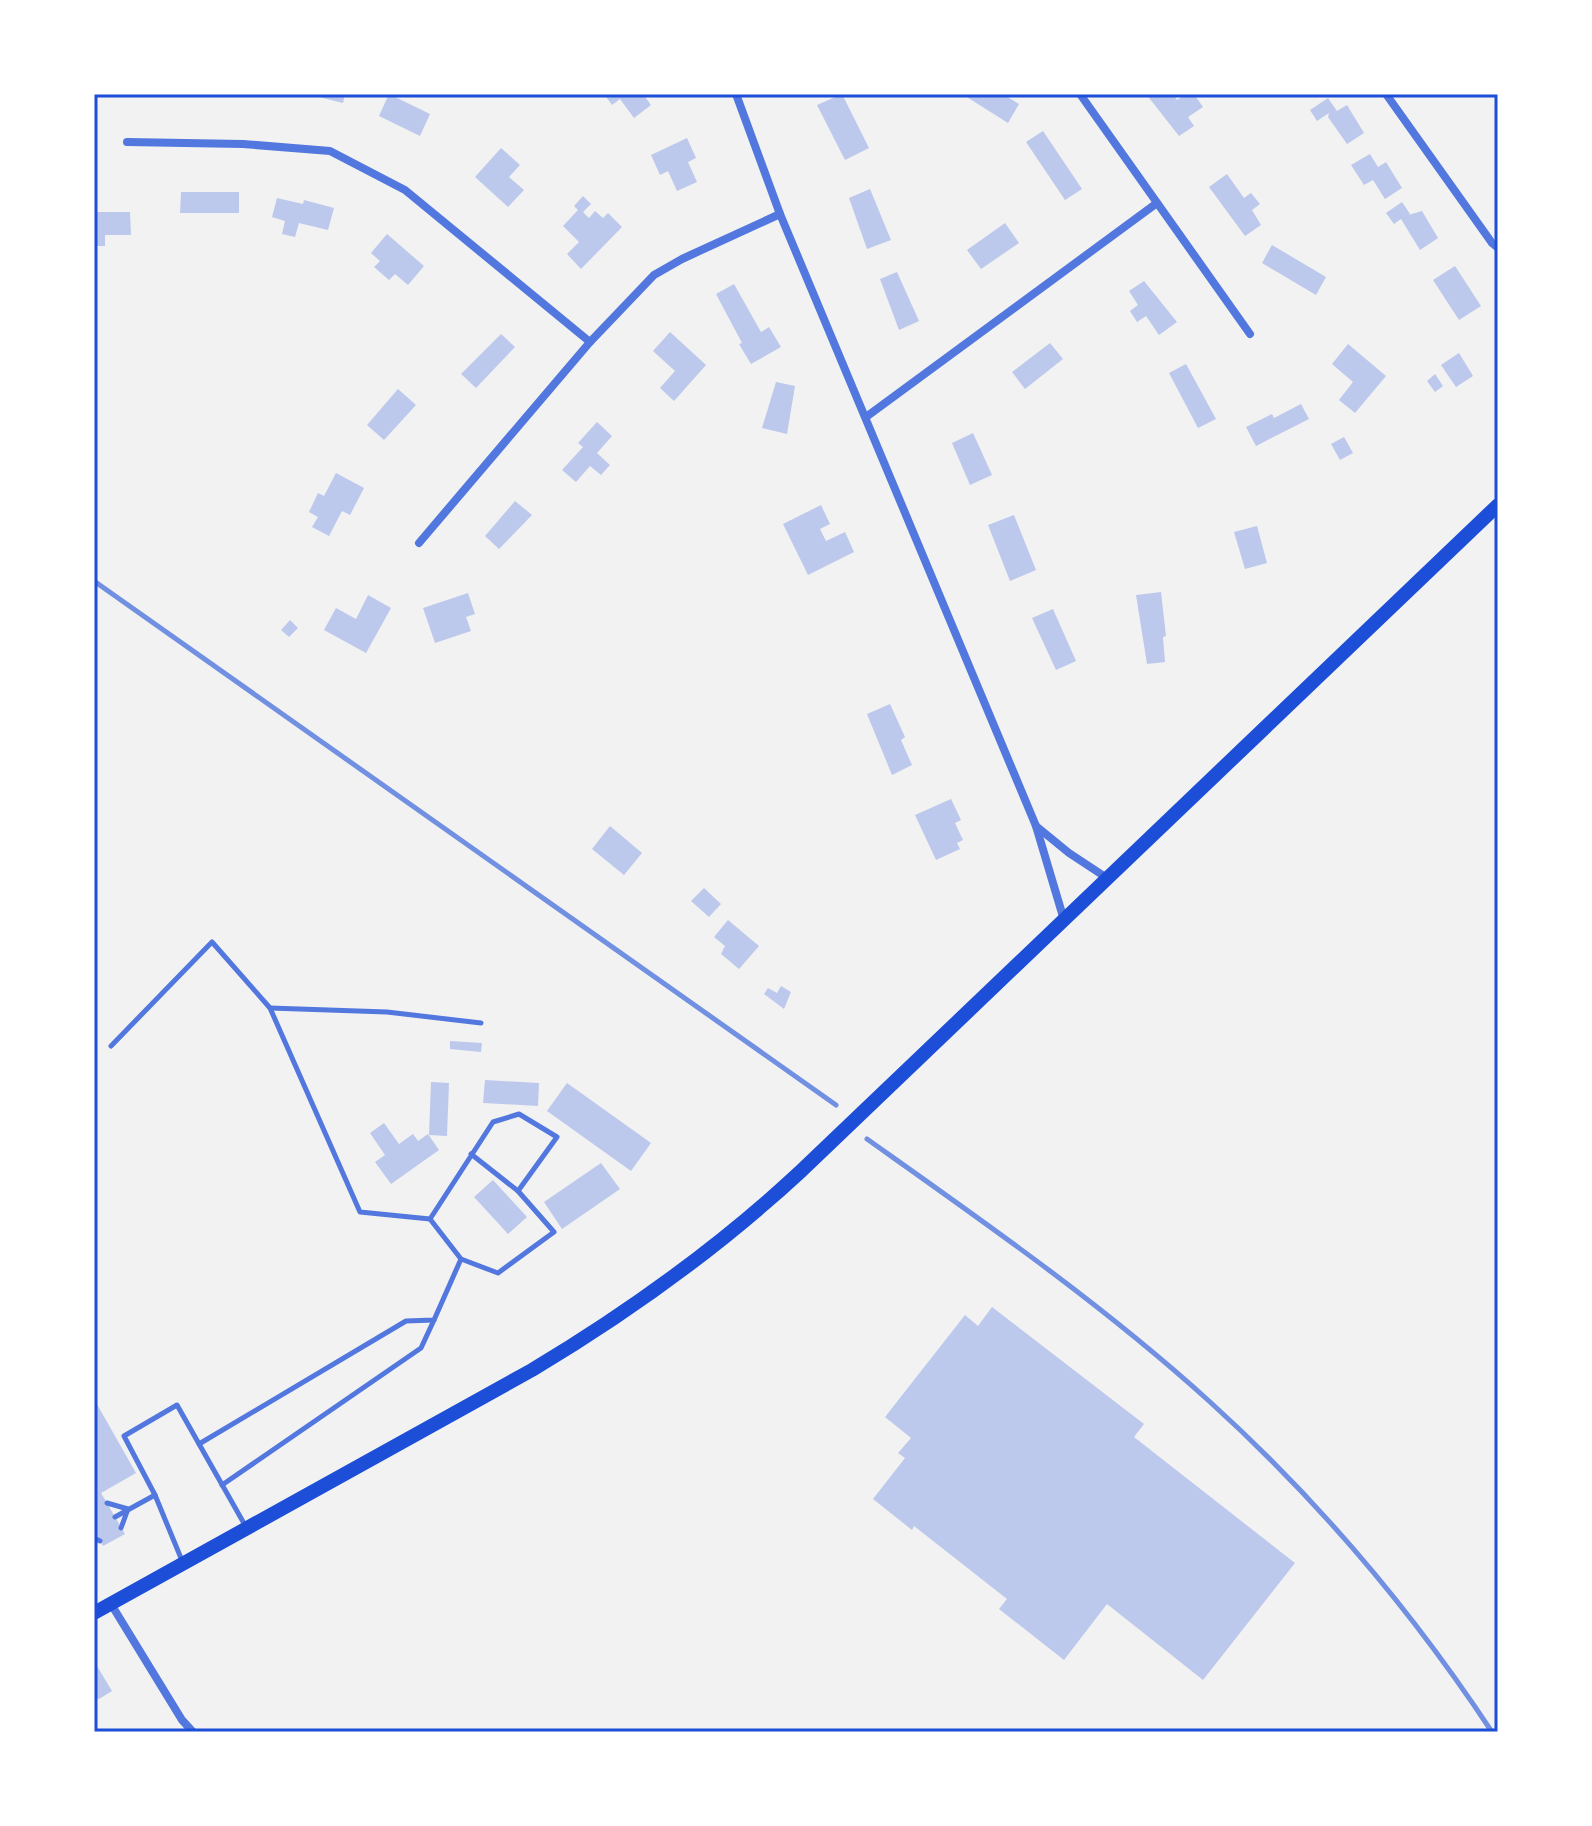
<svg xmlns="http://www.w3.org/2000/svg" width="1592" height="1826" font-family="Raleway,sans-serif">
	<style>
		.building { fill: #bdc9ec }
		.lines { fill: none; stroke-linecap: round; stroke-linejoin: round }
		.service { stroke: #5277de; stroke-width: 5 }
		.minor { stroke: #5277de; stroke-width: 8 }
		.secondary { stroke: #1d4ed8; stroke-width: 14 }
		.rail { stroke: #7290e2; stroke-width: 5 }
		.neatline { fill: none; stroke: #1d4ed8; stroke-width: 3 }
	</style>
	<rect width="100%" height="100%" fill="#f2f2f2"/>
	<g class="building">
		<path d="M307 94H345L343 103Z"/>
		<path d="M389 94 430 114 420 136 379 116Z"/>
		<path d="M604 94H643L651 105 634 118 620 99 612 105Z"/>
		<path d="M842 94 869 148 845 160 817 105Z"/>
		<path d="M962 94H1003L1019 104 1008 123Z"/>
		<path d="M1146 94H1173L1177 100 1186 94H1194L1203 107 1188 117 1194 126 1179 136Z"/>
		<path d="M1328 98 1337 111 1347 105 1364 133 1347 144 1328 117 1329 113 1317 121 1310 110Z"/>
		<path d="M1043 131 1082 189 1065 200 1026 142Z"/>
		<path d="M687 138 696 158 688 162 697 182 677 191 668 171 660 175 651 155Z"/>
		<path d="M501 148 520 165 509 177 524 190 508 207 475 177Z"/>
		<path d="M1370 154 1378 167 1386 162 1402 188 1385 199 1373 180 1364 185 1351 165Z"/>
		<path d="M1227 174 1244 198 1251 193 1260 204 1252 210 1261 225 1245 236 1209 187Z"/>
		<path d="M870 189 891 240 867 249 849 198Z"/>
		<path d="M181 192H239V213H180Z"/>
		<path d="M583 196 591 204 583 212 589 218 595 211 603 218 608 213 622 227 581 269 567 254 579 242 563 226 578 210 574 206Z"/>
		<path d="M277 198 303 204 304 200 334 208 328 230 299 223 295 237 282 234 285 221 272 217Z"/>
		<path d="M1402 202 1410 214 1408 215 1422 211 1438 238 1420 250 1401 219 1394 224 1386 213Z"/>
		<path d="M94 212H130L131 235H105V246H94Z"/>
		<path d="M1005 223 1019 243 981 269 967 250Z"/>
		<path d="M387 234 424 266 408 285 395 274 389 280 374 267 380 261 371 253Z"/>
		<path d="M1272 245 1326 277 1316 295 1262 263Z"/>
		<path d="M1455 266 1481 306 1459 320 1433 280Z"/>
		<path d="M897 272 919 321 899 330 880 279Z"/>
		<path d="M1144 281 1177 322 1159 335 1146 316 1137 322 1130 311 1138 305 1129 291Z"/>
		<path d="M734 284 761 332 769 327 781 347 751 364 739 344 742 343 716 294Z"/>
		<path d="M670 332 706 365 674 401 660 388 675 371 653 351Z"/>
		<path d="M501 334 515 347 476 388 461 374Z"/>
		<path d="M1050 343 1063 359 1025 389 1012 372Z"/>
		<path d="M1348 344 1386 376 1355 413 1339 400 1353 382 1332 364Z"/>
		<path d="M1459 353 1473 376 1456 387 1441 365Z"/>
		<path d="M1186 364 1216 419 1198 428 1169 373Z"/>
		<path d="M1435 374 1443 386 1435 392 1427 381Z"/>
		<path d="M776 382 795 386 787 434 762 428Z"/>
		<path d="M398 389 416 405 384 440 367 425Z"/>
		<path d="M1301 404 1309 419 1256 446 1246 427 1272 414 1274 418Z"/>
		<path d="M597 422 612 436 597 453 610 465 601 475 590 466 576 482 562 470 583 447 578 443Z"/>
		<path d="M973 433 992 475 970 485 952 443Z"/>
		<path d="M1344 437 1353 453 1340 460 1331 444Z"/>
		<path d="M336 473 364 488 350 515 342 511 329 536 312 527 318 517 309 512 318 493 324 496Z"/>
		<path d="M515 501 532 515 499 549 485 536Z"/>
		<path d="M821 505 830 524 820 529 826 541 845 532 854 552 808 575 783 524Z"/>
		<path d="M1014 515 1036 570 1010 581 988 525Z"/>
		<path d="M1257 526 1267 563 1245 569 1234 532Z"/>
		<path d="M1161 592 1166 636 1163 637 1165 662 1147 664 1136 595Z"/>
		<path d="M468 593 475 614 466 617 471 631 435 643 423 608Z"/>
		<path d="M368 595 391 608 366 653 324 630 336 608 356 619Z"/>
		<path d="M1053 609 1076 661 1056 670 1032 618Z"/>
		<path d="M290 620 298 628 289 637 281 630Z"/>
		<path d="M890 704 905 737 901 740 912 765 892 775 867 714Z"/>
		<path d="M951 799 961 820 955 823 963 840 957 843 960 849 936 860 915 815Z"/>
		<path d="M610 826 642 853 624 875 592 849Z"/>
		<path d="M704 888 721 904 709 917 691 901Z"/>
		<path d="M728 920 759 946 739 969 721 954 725 946 714 937Z"/>
		<path d="M781 986 791 992 784 1009 764 994 768 988 777 993Z"/>
		<path d="M450 1041 482 1043 481 1052 450 1049Z"/>
		<path d="M485 1080 539 1083 538 1106 483 1103Z"/>
		<path d="M431 1082 449 1083 447 1136 429 1135Z"/>
		<path d="M567 1083 651 1143 631 1171 547 1111Z"/>
		<path d="M384 1123 399 1144 413 1134 418 1141 428 1134 439 1150 391 1184 375 1162 385 1155 370 1133Z"/>
		<path d="M601 1163 620 1189 562 1229 544 1202Z"/>
		<path d="M493 1180 527 1217 508 1234 474 1197Z"/>
		<path d="M992 1307 1144 1424 1134 1437 1295 1563 1203 1680 1107 1604 1064 1660 999 1609 1007 1599 914 1526 912 1530 873 1499 905 1458 898 1453 911 1438 885 1417 965 1315 978 1326Z"/>
		<path d="M94 1399 136 1473 101 1493 125 1534 103 1546 94 1531Z"/>
		<path d="M94 1661 112 1691 99 1699 94 1697Z"/>
	</g>
	<g class="lines">
		<g class="service">
			<path d="M270 1008 387 1012 481 1023"/>
			<path d="M111 1046 212 942 270 1008 360 1212 430 1219"/>
			<path d="M461 1259 498 1273 554 1232 518 1191"/>
			<path d="M199 1444 406 1321 434 1320 461 1259 430 1219 493 1122 519 1114 557 1137 518 1191 471 1154"/>
			<path d="M222 1485 421 1348 434 1320"/>
			<path d="M155 1495 124 1436 177 1405 246 1527"/>
			<path d="M107 1503 128 1509 121 1528"/>
			<path d="M115 1517 155 1495 183 1563"/>
			<path d="M94 1538 100 1541"/>
		</g>
		<g class="minor">
			<path d="M736 94 780 214 1036 826 1064 920"/>
			<path d="M1080 94 1250 334"/>
			<path d="M1386 94 1492 243 1498 248"/>
			<path d="M127 142 243 144 330 151 405 190 590 342"/>
			<path d="M866 417 1157 203"/>
			<path d="M419 543 590 342 654 275 682 259 780 214"/>
			<path d="M1036 826 1069 853 1107 878"/>
			<path d="M111 1604 182 1720 193 1732"/>
		</g>
		<path class="secondary" d="M94 1613 532 1370C629 1312 718 1248 800 1172L1498 505"/>
		<g class="rail">
			<path d="M94 581 836 1105"/>
			<path d="M867 1139C984 1222 1102 1304 1209 1401 1316 1498 1412 1611 1492 1732"/>
		</g>
	</g>
	<rect width="1592" height="1826" fill="none" stroke="#ffffff" stroke-width="192"/>
	<rect x="96" y="96" width="1400" height="1634" class="neatline"/>
</svg>
